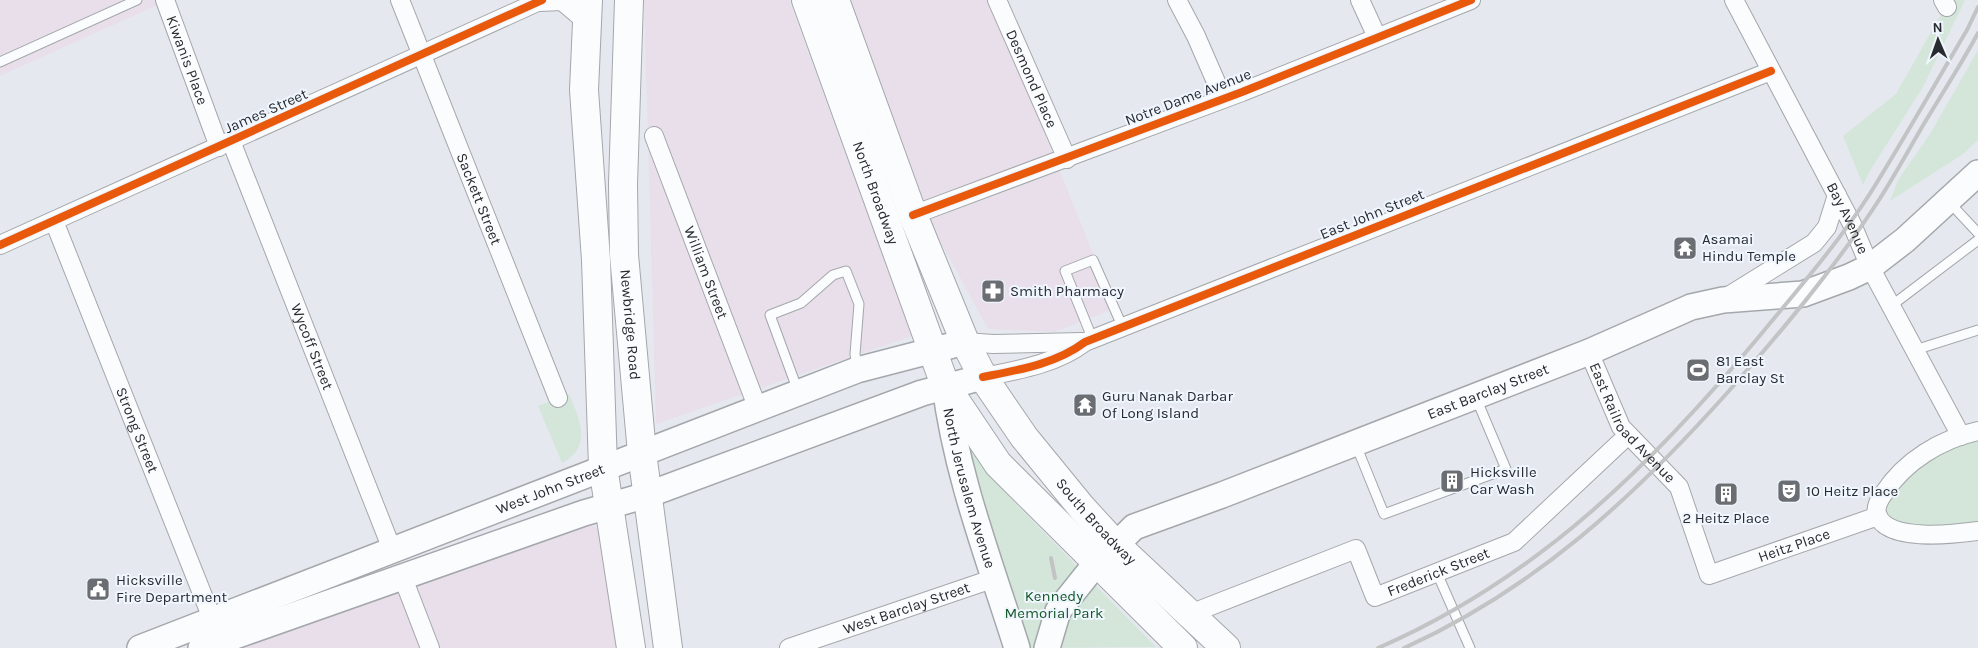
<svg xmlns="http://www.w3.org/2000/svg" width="1978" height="648" font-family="Karla,sans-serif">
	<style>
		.commercial { fill: #e8dfea }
		.green { fill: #d3e6d9 }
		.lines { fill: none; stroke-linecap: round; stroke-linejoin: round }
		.lane-casing { stroke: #a4a7ab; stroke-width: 11 }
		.street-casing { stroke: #a4a7ab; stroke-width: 20 }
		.secondary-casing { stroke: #a4a7ab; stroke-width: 28 }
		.primary-casing { stroke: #a4a7ab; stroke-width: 30 }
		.lane { stroke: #fbfcfd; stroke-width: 9 }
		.street { stroke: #fbfcfd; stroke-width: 18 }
		.secondary { stroke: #fbfcfd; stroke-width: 25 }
		.primary { stroke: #fbfcfd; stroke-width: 28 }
		.rail { stroke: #c1c3c4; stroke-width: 4 }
		.cycleway-casing { stroke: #f0f6fe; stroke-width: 11 }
		.cycleway { stroke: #e8590c; stroke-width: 8 }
		.labels { text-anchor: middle; stroke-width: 4; stroke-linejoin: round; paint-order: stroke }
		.street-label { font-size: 15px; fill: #282b2f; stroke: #f0f6fe }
		.poi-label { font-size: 15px; fill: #282b2f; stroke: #f0f6fe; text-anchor: start }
		.park-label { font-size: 15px; fill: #155827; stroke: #f0f6fe }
	</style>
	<rect width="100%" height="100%" fill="#e5e9ef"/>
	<g class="commercial">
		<path d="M0 0H169L0 76Z"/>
		<path d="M644 0H789L912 336 656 424Z"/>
		<path d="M849 0H991L1115 308 1055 332 988 329 934 230Z"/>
		<path d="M590 524 601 530 618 648H237Z"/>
	</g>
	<g class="green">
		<path d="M1947 0H1965L1923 87 1871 169 1863 185 1843 136 1896 94 1943 11Z"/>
		<path d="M1978 50V140L1963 154 1890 201 1898 180 1930 134Z"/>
		<path d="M569 394C580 421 593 446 562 463L538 406Z"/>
		<path d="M954 414 994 477 1017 505 1156 647 1022 648Z"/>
		<path d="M1978 434V529L1938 533 1886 521 1884 499 1920 459Z"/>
	</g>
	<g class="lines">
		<g class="lane-casing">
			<g id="lane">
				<path d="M0 62 137 0"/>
				<path d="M1949 202 1978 233"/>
				<path d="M1891 306 1978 240"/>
				<path d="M1093 340 1065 271 1093 260 1123 328"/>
				<path d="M1915 350 1978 330"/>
				<path d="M798 391 770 315 801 303 833 275 846 271 859 304 855 354 857 368"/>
				<path d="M1356 445 1384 514 1506 469 1476 398"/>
				<path d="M1437 573 1470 648"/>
			</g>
		</g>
		<g class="street-casing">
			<g id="street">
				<path id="s1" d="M165 0 219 147"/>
				<path id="s2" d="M400 0 558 398"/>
				<path id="s3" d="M997 0 1067 159"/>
				<path d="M1177 0 1196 36 1223 98"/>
				<path d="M1360 0 1377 37"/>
				<path id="s4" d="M1734 0 1851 222 1870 267 1961 436"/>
				<path d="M1943 0 1947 7"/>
				<path d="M539 2 562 1 587 22"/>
				<path id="s5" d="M654 136 758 409"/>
				<path id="s6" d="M231 141 393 552"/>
				<path d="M913 215 1242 92 1471 0"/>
				<path id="s7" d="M54 221 217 631"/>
				<path d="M0 245 542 0"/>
				<path d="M1727 297 1814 243 1827 227 1837 195"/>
				<path d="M965 342 993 344 1082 342"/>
				<path id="s8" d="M1589 352 1621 427 1679 487 1709 575 1878 516"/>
				<path d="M983 377C1018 370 1056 364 1085 342L1771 71"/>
				<path d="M1978 431C1941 439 1905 461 1884 493 1880 498 1875 507 1877 514 1886 543 1956 534 1978 531"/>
				<path d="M403 578 430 648"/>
				<path id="s9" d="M1190 614 1356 549 1375 597 1514 542 1627 436"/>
				<path id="s10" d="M789 648 995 578"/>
			</g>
		</g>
		<g class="secondary-casing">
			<g id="secondary">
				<path id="s11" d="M945 385C956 475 990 562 1017 648"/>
				<path id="s12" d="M140 648 857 370 965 342"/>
				<path d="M201 648 584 513 647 495 922 393 983 377"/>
				<path id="s13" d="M1047 648 1058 611 1090 571 1134 527 1222 495 1589 352 1691 307 1723 300 1803 294 1849 277 1870 267 1905 240 1978 173"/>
			</g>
		</g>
		<g class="primary-casing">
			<g id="primary">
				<path d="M588 0 584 90 596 260 603 467 631 648"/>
				<path id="s14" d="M629 0 623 184 624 255 642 453 668 648"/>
				<path id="s15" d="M806 0 945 385 998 464 1183 648"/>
				<path id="s16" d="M835 0 913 215 965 342 983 377 1024 437 1082 508 1116 545 1226 648"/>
			</g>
		</g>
		<use href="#lane" class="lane"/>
		<use href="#street" class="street"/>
		<use href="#secondary" class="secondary"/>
		<use href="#primary" class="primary"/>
		<g class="rail">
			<path d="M1051 558 1055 578"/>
			<path d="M1378 648C1537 579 1653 464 1762 333 1800 287 1839 242 1871 192 1904 139 1935 84 1967 30L1978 7"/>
			<path d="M1404 648C1535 589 1633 498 1728 392 1781 332 1833 270 1877 203 1894 177 1909 149 1925 122 1943 92 1962 63 1978 33"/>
		</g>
		<g class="cycleway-casing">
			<g id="cycleway">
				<path d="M913 215 1242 92 1471 0"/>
				<path d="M0 245 542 0"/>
				<path d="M983 377C1018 370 1056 364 1085 342L1771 71"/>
			</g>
		</g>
		<use href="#cycleway" class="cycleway"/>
	</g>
	<defs>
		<g id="temple-square" transform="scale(1.25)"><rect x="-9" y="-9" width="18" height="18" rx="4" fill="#6a6e72" stroke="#f0f6fe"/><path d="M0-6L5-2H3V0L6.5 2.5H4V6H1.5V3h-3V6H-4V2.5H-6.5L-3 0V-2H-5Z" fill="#fff"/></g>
		<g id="pharmacy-square" transform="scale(1.25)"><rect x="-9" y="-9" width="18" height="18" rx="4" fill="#6a6e72" stroke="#f0f6fe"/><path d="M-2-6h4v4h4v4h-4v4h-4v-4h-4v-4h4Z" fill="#fff"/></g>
		<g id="stadium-square" transform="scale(1.25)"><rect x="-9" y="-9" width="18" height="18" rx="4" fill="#6a6e72" stroke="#f0f6fe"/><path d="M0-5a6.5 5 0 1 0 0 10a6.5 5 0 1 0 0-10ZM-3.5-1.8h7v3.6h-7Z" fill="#fff"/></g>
		<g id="building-square" transform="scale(1.25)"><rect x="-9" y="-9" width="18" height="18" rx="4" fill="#6a6e72" stroke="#f0f6fe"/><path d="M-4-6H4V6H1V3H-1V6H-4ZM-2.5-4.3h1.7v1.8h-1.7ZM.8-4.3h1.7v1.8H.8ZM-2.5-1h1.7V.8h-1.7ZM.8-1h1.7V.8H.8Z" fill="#fff"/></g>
		<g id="theatre-square" transform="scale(1.25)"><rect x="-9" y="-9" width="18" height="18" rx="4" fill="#6a6e72" stroke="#f0f6fe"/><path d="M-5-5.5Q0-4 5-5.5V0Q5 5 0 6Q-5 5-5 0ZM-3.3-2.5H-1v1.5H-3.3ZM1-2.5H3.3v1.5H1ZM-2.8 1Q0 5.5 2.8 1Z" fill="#fff"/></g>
		<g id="civic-square" transform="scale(1.25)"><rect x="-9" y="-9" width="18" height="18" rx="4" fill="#6a6e72" stroke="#f0f6fe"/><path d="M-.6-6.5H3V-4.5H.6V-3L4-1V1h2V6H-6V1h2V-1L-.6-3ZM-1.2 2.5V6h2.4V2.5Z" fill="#fff"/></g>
	</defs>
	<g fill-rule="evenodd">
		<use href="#temple-square" x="1685" y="248"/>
		<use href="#pharmacy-square" x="993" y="291"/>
		<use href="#stadium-square" x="1698" y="370"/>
		<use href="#temple-square" x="1085" y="405"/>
		<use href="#building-square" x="1452" y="481"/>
		<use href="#theatre-square" x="1789" y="491"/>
		<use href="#building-square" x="1726" y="494"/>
		<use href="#civic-square" x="98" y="589"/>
	</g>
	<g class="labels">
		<g class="street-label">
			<text dy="5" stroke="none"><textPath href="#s1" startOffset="64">Kiwanis Place</textPath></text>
			<text dy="5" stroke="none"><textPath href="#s3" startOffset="86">Desmond Place</textPath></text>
			<text transform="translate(1188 97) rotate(-21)" y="5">Notre Dame Avenue</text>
			<text transform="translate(266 111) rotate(-24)" y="5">James Street</text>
			<text dy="5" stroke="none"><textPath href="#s15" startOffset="205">North Broadway</textPath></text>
			<text dy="5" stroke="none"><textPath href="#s2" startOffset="214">Sackett Street</textPath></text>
			<text transform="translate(1372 214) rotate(-22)" y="5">East John Street</text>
			<text dy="5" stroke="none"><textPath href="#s4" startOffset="246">Bay Avenue</textPath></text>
			<text dy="5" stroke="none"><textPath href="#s5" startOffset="146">William Street</textPath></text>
			<text dy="5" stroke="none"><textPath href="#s14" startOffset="325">Newbridge Road</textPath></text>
			<text dy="5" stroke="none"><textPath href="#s6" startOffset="221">Wycoff Street</textPath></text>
			<text dy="5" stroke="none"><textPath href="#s13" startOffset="531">East Barclay Street</textPath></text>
			<text dy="5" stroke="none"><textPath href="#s8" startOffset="84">East Railroad Avenue</textPath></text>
			<text dy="5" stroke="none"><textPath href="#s7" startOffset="225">Strong Street</textPath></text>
			<text dy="5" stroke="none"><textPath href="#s12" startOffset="440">West John Street</textPath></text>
			<text dy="5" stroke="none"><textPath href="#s11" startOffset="106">North Jerusalem Avenue</textPath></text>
			<text dy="5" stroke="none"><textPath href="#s16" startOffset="589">South Broadway</textPath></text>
			<text dy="5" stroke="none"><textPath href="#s8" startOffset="348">Heitz Place</textPath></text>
			<text dy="5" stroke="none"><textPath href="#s9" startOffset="298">Frederick Street</textPath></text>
			<text dy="5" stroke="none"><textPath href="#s10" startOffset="124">West Barclay Street</textPath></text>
		</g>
		<g class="poi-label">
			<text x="1702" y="244">Asamai<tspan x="1702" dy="17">Hindu Temple</tspan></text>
			<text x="1010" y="296">Smith Pharmacy</text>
			<text x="1716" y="366">81 East<tspan x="1716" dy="17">Barclay St</tspan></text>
			<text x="1102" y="401">Guru Nanak Darbar<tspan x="1102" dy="17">Of Long Island</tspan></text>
			<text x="1470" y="477">Hicksville<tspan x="1470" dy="17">Car Wash</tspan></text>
			<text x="1806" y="496">10 Heitz Place</text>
			<text x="1726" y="523" text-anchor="middle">2 Heitz Place</text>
			<text x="116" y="585">Hicksville<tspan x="116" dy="17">Fire Department</tspan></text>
		</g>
		<g class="park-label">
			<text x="1054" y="601">Kennedy<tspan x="1054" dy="17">Memorial Park</tspan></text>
		</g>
	</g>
	<g transform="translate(1938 40) rotate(358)" stroke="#f0f6fe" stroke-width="4" paint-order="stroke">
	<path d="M0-4L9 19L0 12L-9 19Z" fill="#282b2f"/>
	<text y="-8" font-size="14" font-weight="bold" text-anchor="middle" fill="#282b2f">N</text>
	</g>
</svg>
